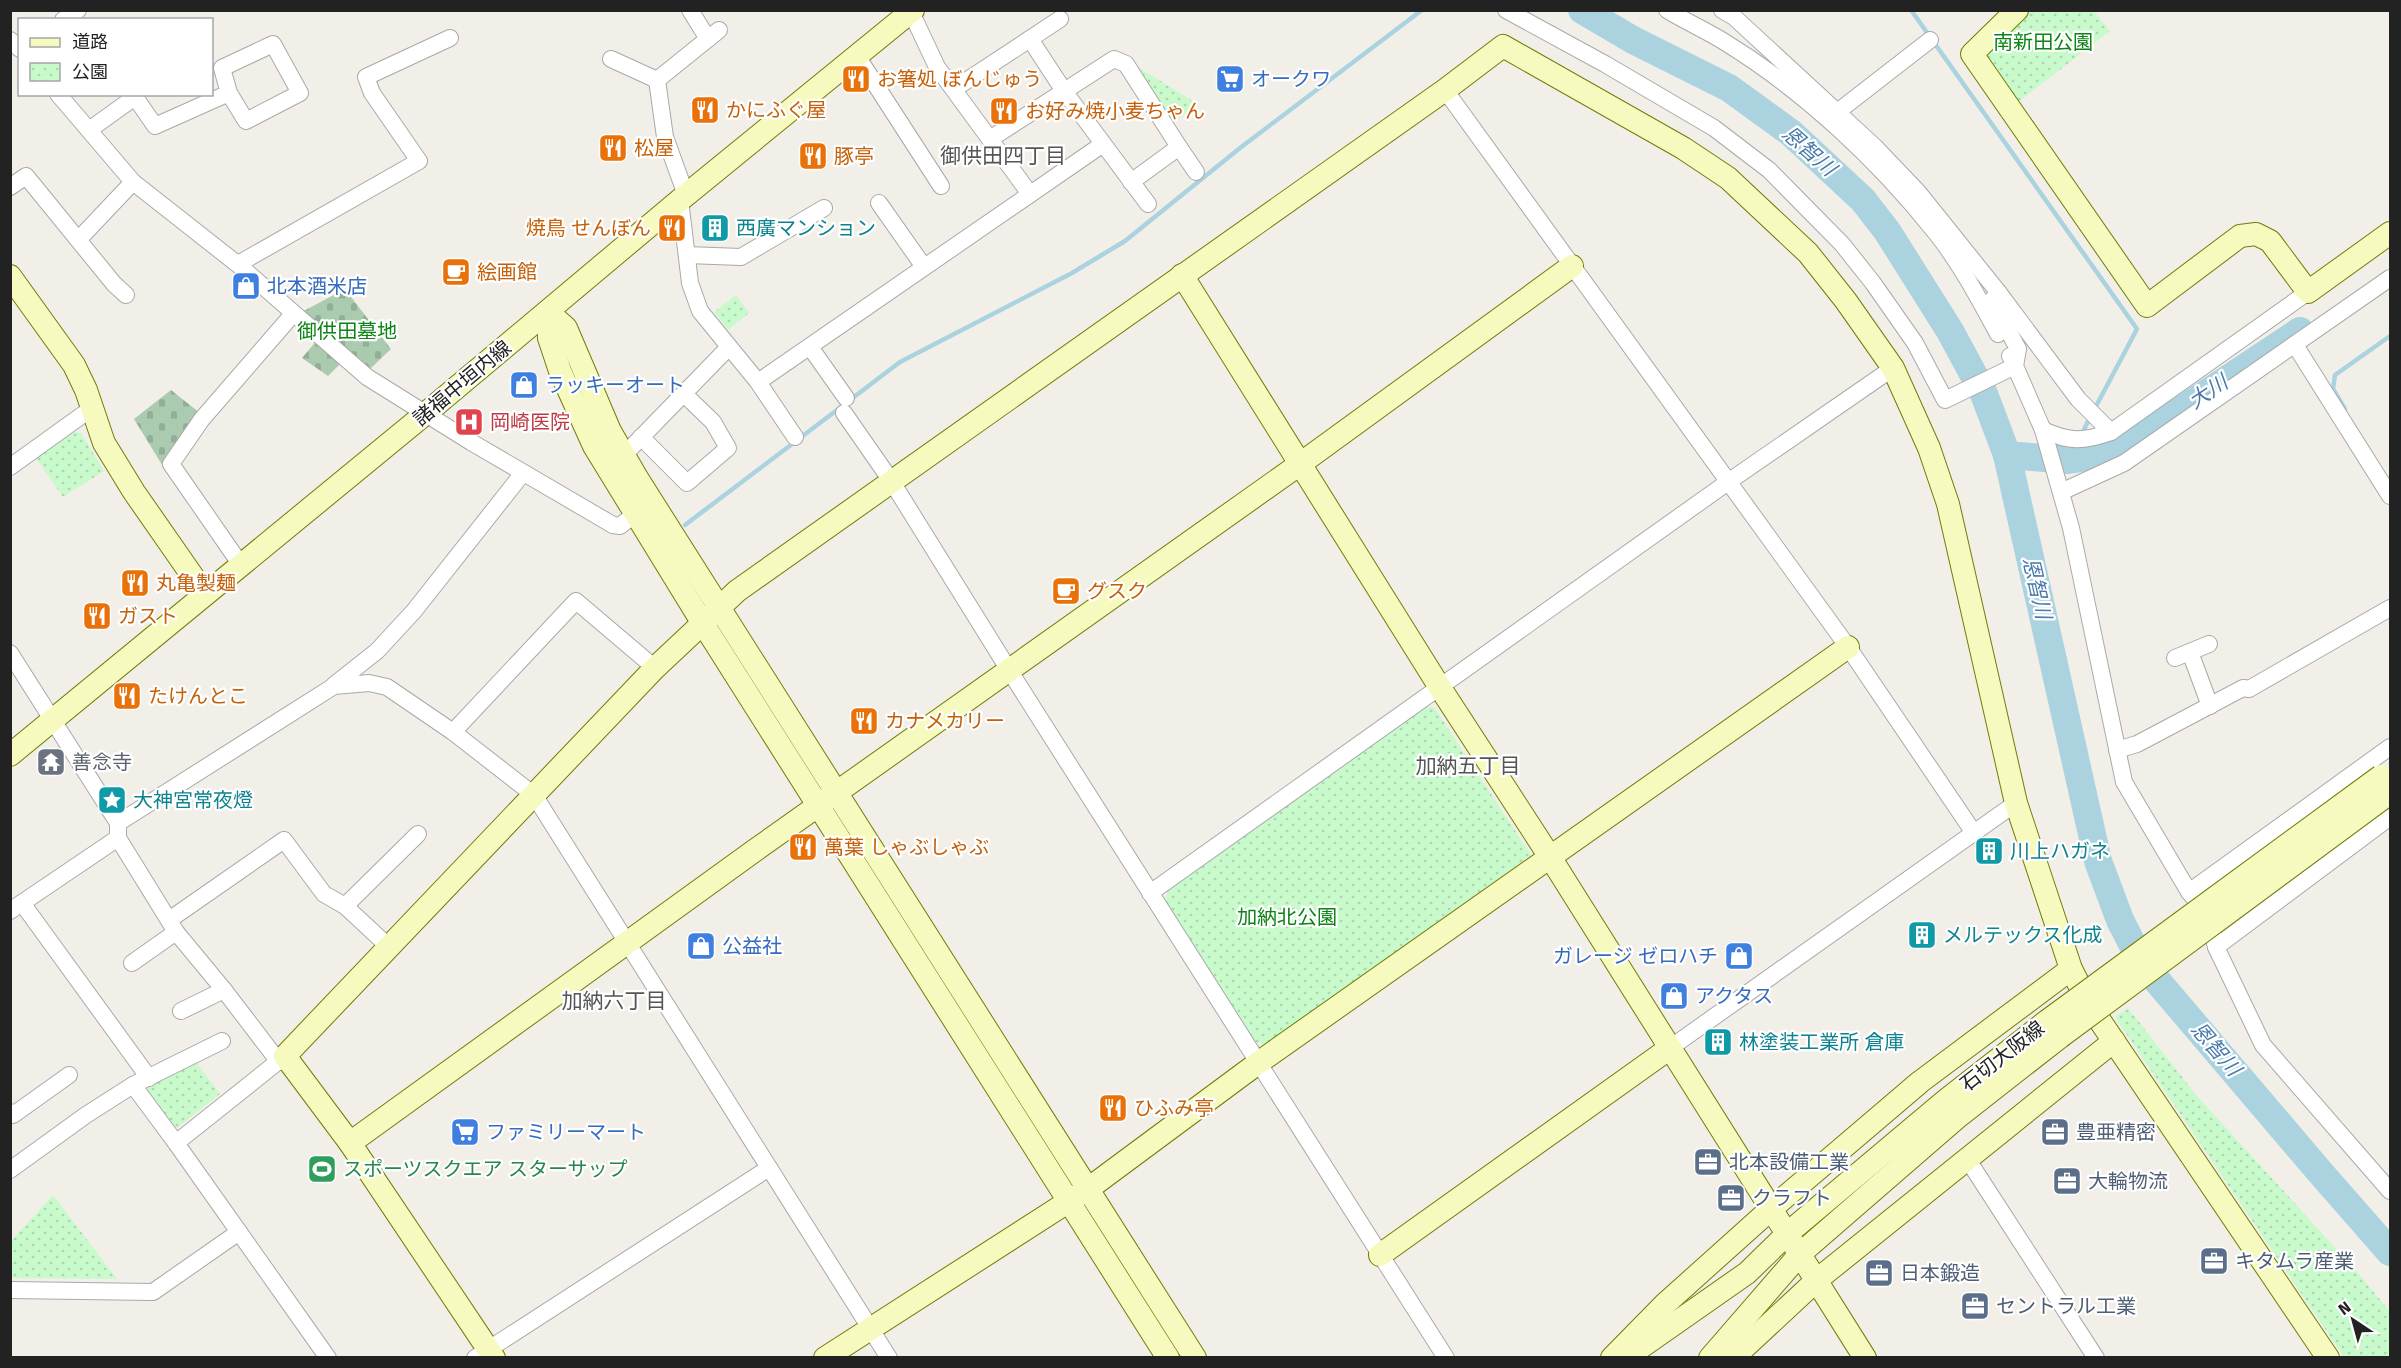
<svg xmlns="http://www.w3.org/2000/svg" width="2401" height="1368" font-family="'Fira Sans','Noto Sans JP',sans-serif">
	<style>
		.cemetery { fill: url(#cemetery-stones) }
		.park { fill: url(#park-dots) }
		.lines { fill: none; stroke-linecap: round; stroke-linejoin: round }
		.stream { stroke: #aad3df; stroke-width: 4.5 }
		.river { stroke: #aad3df; stroke-width: 28 }
		.street-casing { stroke: #a9a9a9; stroke-width: 18 }
		.secondary-casing { stroke: #707d05; stroke-width: 24 }
		.street { stroke: #fff; stroke-width: 16 }
		.secondary { stroke: #f7fabf; stroke-width: 22 }
		.secondary-bridge-casing { stroke: #707d05; stroke-width: 24; stroke-linecap: butt }
		.secondary-bridge { stroke: #f7fabf; stroke-width: 22 }
		.labels { text-anchor: middle; stroke-width: 4.5; stroke-linejoin: round; paint-order: stroke }
		.park-label { font-size: 20px; fill: #0c8416; stroke: #fff }
		.food-label { font-size: 20px; fill: #c56008; stroke: #fff; text-anchor: start }
		.shop-label { font-size: 20px; fill: #366cbe; stroke: #fff; text-anchor: start }
		.culture-label { font-size: 20px; fill: #0d838f; stroke: #fff; text-anchor: start }
		.street-label { font-size: 20px; fill: #222; stroke: #fff }
		.health-label { font-size: 20px; fill: #be3a42; stroke: #fff; text-anchor: start }
		.worship-label { font-size: 20px; fill: #5b616d; stroke: #fff; text-anchor: start }
		.service-label { font-size: 20px; fill: #4e5e75; stroke: #fff; text-anchor: start }
		.leisure-label { font-size: 20px; fill: #27864d; stroke: #fff; text-anchor: start }
		.water-label { font-size: 21px; font-style: italic; fill: #4a7aab; stroke: #fff }
		.neighbourhood-label { font-size: 21px; fill: #555; stroke: #fff }
	</style>
	<defs>
		<pattern id="cemetery-stones" width="16" height="16" patternUnits="userSpaceOnUse" patternTransform="scale(1.5)"><rect width="16" height="16" fill="#aacbaf"/><path d="M2 7V4a2 2 0 0 1 4 0v3zM10 15v-3a2 2 0 0 1 4 0v3z" fill="#92ae96"/></pattern>
		<pattern id="park-dots" width="8" height="8" patternUnits="userSpaceOnUse" patternTransform="scale(1.5)"><rect width="8" height="8" fill="#c8facc"/><path d="M2 2h.1M6 6h.1" fill="none" stroke="#acd6af" stroke-width="1.8" stroke-linecap="round"/></pattern>
	</defs>
	<rect width="100%" height="100%" fill="#f2efe9"/>
	<g class="cemetery">
		<path d="M345 289 391 349 368 371 349 355 328 376 302 358 323 333 300 313Z"/>
		<path d="M171 390 200 413 164 468 134 419Z"/>
	</g>
	<g class="park">
		<path d="M2028 11H2094L2110 31 2016 104 1986 64 1987 52Z"/>
		<path d="M1138 67 1198 104 1173 123Z"/>
		<path d="M736 295 749 313 728 330 714 312Z"/>
		<path d="M74 432 81 433 104 471 63 497 36 458Z"/>
		<path d="M1425 707H1434L1531 855 1266 1045 1256 1042 1165 901 1168 889Z"/>
		<path d="M2128 1008 2196 1095 2359 1274 2390 1312V1357H2344L2115 1017Z"/>
		<path d="M193 1058 220 1094 178 1127H170L141 1086Z"/>
		<path d="M53 1195 117 1279 11 1278V1241Z"/>
	</g>
	<g class="lines">
		<g class="stream">
			<path d="M1911 10 2137 329 2094 410"/>
			<path d="M850 400 900 362 1072 273 1125 241 1240 148 1422 10"/>
			<path d="M2345 409 2333 389 2335 375 2390 336"/>
			<path d="M2082 434 2090 417"/>
			<path d="M2068 460 2076 444"/>
			<path d="M685 525 841 407"/>
		</g>
		<g class="river">
			<path d="M1582 10 1633 40 1729 88 1791 133 1863 200 1887 231 1950 331 1984 394 2007 455 2098 861 2120 920 2142 963 2319 1171 2390 1252"/>
			<path d="M2007 455 2068 460 2118 452 2300 331"/>
		</g>
		<g class="street-casing">
			<g id="street">
				<path d="M690 10 708 39"/>
				<path d="M1506 10 1605 64 1714 128 1769 170 1842 244 1873 283 1915 343 1945 400 2015 366 2010 356"/>
				<path d="M1667 10C1685 21 1705 30 1723 41 1803 90 1877 159 1936 233 1960 263 1979 299 1998 334"/>
				<path d="M1722 10 1734 17 1875 147 1918 192 1999 293 1992 300 2018 349 2015 366 2043 430 2071 528 2124 782 2189 892 2208 914 2216 947 2263 1045 2390 1191"/>
				<path d="M911 12 937 67 1030 194"/>
				<path d="M63 20 78 10"/>
				<path d="M1030 39 1064 91 1148 204"/>
				<path d="M10 40 20 49"/>
				<path d="M857 56 941 186"/>
				<path d="M611 59 657 80"/>
				<path d="M954 89 1060 19"/>
				<path d="M1445 90 1848 647 1974 833"/>
				<path d="M58 94 133 182 241 267 367 377 471 442 613 525 620 526 635 514"/>
				<path d="M1836 113 1930 40"/>
				<path d="M89 130 135 97 155 126 229 93 222 68 273 44 300 93 246 121 229 93"/>
				<path d="M990 139 1114 59 1126 64 1179 147"/>
				<path d="M1131 182 1179 147 1196 172"/>
				<path d="M10 187 26 176 114 284 126 295"/>
				<path d="M686 195 665 137 657 80 719 30"/>
				<path d="M680 200 690 283 700 311 758 382 795 437"/>
				<path d="M879 203 924 267"/>
				<path d="M79 239 133 182"/>
				<path d="M687 255 741 257 824 208"/>
				<path d="M238 264 419 161 372 93 366 77 450 38"/>
				<path d="M1999 293 2078 399 2111 432"/>
				<path d="M2295 345 2390 496"/>
				<path d="M810 347 846 398"/>
				<path d="M758 382 1103 144"/>
				<path d="M844 413 892 482 1009 670 1446 1358"/>
				<path d="M2043 430C2069 442 2083 442 2111 432L2308 292"/>
				<path d="M641 437 687 483 728 448 713 422 684 394"/>
				<path d="M624 455 728 348"/>
				<path d="M10 467 92 408"/>
				<path d="M2061 492 2124 463 2390 278"/>
				<path d="M241 565 171 464 202 419 293 314"/>
				<path d="M2190 652 2210 706"/>
				<path d="M10 653 118 823V838L176 932 224 990 279 1062"/>
				<path d="M2175 658 2209 644"/>
				<path d="M334 685 377 651 414 611 523 473"/>
				<path d="M453 732 576 601 655 668"/>
				<path d="M2117 750 2137 744 2243 688 2249 689 2390 608"/>
				<path d="M118 823 334 686 369 683 387 687 453 732 534 795 889 1358"/>
				<path d="M2189 892 2390 747"/>
				<path d="M1150 893 1728 482 1893 368"/>
				<path d="M22 903 149 1078"/>
				<path d="M345 906 418 834"/>
				<path d="M10 911 118 838"/>
				<path d="M169 920 284 840 324 894 345 906 389 947"/>
				<path d="M2216 947 2390 817"/>
				<path d="M132 963 176 932"/>
				<path d="M181 1011 224 990"/>
				<path d="M1670 1048 2016 803"/>
				<path d="M285 1056 176 1143 328 1358"/>
				<path d="M133 1085 176 1143"/>
				<path d="M10 1112 13 1115 69 1075"/>
				<path d="M1968 1160 2096 1358"/>
				<path d="M10 1170 86 1115 133 1085 222 1041"/>
				<path d="M10 1290 153 1292 239 1232"/>
				<path d="M475 1358 769 1168"/>
			</g>
		</g>
		<g class="secondary-casing">
			<g id="secondary">
				<path d="M2017 10 1972 54 2147 306 2240 236 2256 234 2270 241 2308 292 2390 233"/>
				<path d="M1182 275 1439 686 1550 857 1865 1358"/>
				<path d="M10 276 74 365 86 390 104 443 134 492 205 594"/>
				<path d="M548 312 566 328 610 431 637 478 1195 1358"/>
				<path d="M548 312 549 338 560 371 594 446 702 622 1168 1358"/>
				<path d="M10 755 425 414 680 200 913 10"/>
				<path d="M350 1143 285 1056 655 668 737 591 1445 90 1503 46 1683 148 1728 178 1808 253 1846 301 1893 368 1929 448 1948 504 2016 803 2071 969 2090 1006 2328 1358"/>
				<path d="M1380 1255 1670 1048"/>
				<path d="M1627 1357 1747 1273 1788 1233 1945 1101 2047 1021"/>
				<path d="M494 1358 350 1143 754 851 1300 464 1572 266"/>
				<path d="M825 1358 1088 1189 1258 1063 1848 647"/>
				<path d="M1612 1358 1665 1304 1772 1208 1920 1082 2071 969"/>
				<path d="M1710 1358 1801 1253 1959 1116 2060 1037"/>
				<path d="M1733 1358 1818 1279 2114 1041"/>
			</g>
		</g>
		<use href="#street" class="street"/>
		<use href="#secondary" class="secondary"/>
		<g class="secondary-bridge-casing">
			<g id="secondary-bridge">
				<path d="M2047 1021 2381 776"/>
				<path d="M2060 1037 2390 793"/>
			</g>
		</g>
		<use href="#secondary-bridge" class="secondary-bridge"/>
	</g>
	<defs>
		<g id="restaurant-square" transform="scale(1.5)"><rect x="-9" y="-9" width="18" height="18" rx="4" fill="#e8710a" stroke="#fff"/><path d="M-5-6h1v4h1v-4h1v4h1v-4h1v5L-1.5 .5V6h-2V.5L-5-1ZM5-6V6H3V1.5H1.5Q1.5-4 5-6Z" fill="#fff"/></g>
		<g id="supermarket-square" transform="scale(1.5)"><rect x="-9" y="-9" width="18" height="18" rx="4" fill="#3f7fe0" stroke="#fff"/><path d="M-6-5.5h2.5l.6 2H6L4.5 2H-2.5L-4.4-4H-6ZM-1.5 3.2a1.3 1.3 0 1 0 .1 0ZM3 3.2a1.3 1.3 0 1 0 .1 0Z" fill="#fff"/></g>
		<g id="building-square" transform="scale(1.5)"><rect x="-9" y="-9" width="18" height="18" rx="4" fill="#0f9aa8" stroke="#fff"/><path d="M-4-6H4V6H1V3H-1V6H-4ZM-2.5-4.3h1.7v1.8h-1.7ZM.8-4.3h1.7v1.8H.8ZM-2.5-1h1.7V.8h-1.7ZM.8-1h1.7V.8H.8Z" fill="#fff"/></g>
		<g id="cafe-square" transform="scale(1.5)"><rect x="-9" y="-9" width="18" height="18" rx="4" fill="#e8710a" stroke="#fff"/><path d="M-5.5-4.5H6V0H3Q3 3.5 0 3.5H-2.5Q-5.5 3.5-5.5 0ZM3-3.2v2h1.7v-2ZM-6 4.5H4V6H-6Z" fill="#fff"/></g>
		<g id="shop-square" transform="scale(1.5)"><rect x="-9" y="-9" width="18" height="18" rx="4" fill="#3f7fe0" stroke="#fff"/><path d="M-5-2.5h2.3a2.7 3.5 0 0 1 5.4 0H5L5.5 6h-11ZM-1.5-2.5h3a1.5 2.3 0 0 0-3 0Z" fill="#fff"/></g>
		<g id="hospital-square" transform="scale(1.5)"><rect x="-9" y="-9" width="18" height="18" rx="4" fill="#e0444e" stroke="#fff"/><path d="M-5-5h3v3.5h4V-5h3V5h-3V1.5h-4V5h-3Z" fill="#fff"/></g>
		<g id="temple-square" transform="scale(1.5)"><rect x="-9" y="-9" width="18" height="18" rx="4" fill="#6b7280" stroke="#fff"/><path d="M0-6L5-2H3V0L6.5 2.5H4V6H1.5V3h-3V6H-4V2.5H-6.5L-3 0V-2H-5Z" fill="#fff"/></g>
		<g id="sight-square" transform="scale(1.5)"><rect x="-9" y="-9" width="18" height="18" rx="4" fill="#0f9aa8" stroke="#fff"/><path d="M0-6L1.8-2.2L6-1.7L2.9 1.2L3.7 5.4L0 3.3L-3.7 5.4L-2.9 1.2L-6-1.7L-1.8-2.2Z" fill="#fff"/></g>
		<g id="office-square" transform="scale(1.5)"><rect x="-9" y="-9" width="18" height="18" rx="4" fill="#5c6f8a" stroke="#fff"/><path d="M-6-3h4V-5.5h4V-3h4V5H-6ZM-1-4.5V-3h2v-1.5ZM-6 0V1H6V0Z" fill="#fff"/></g>
		<g id="stadium-square" transform="scale(1.5)"><rect x="-9" y="-9" width="18" height="18" rx="4" fill="#2e9e5b" stroke="#fff"/><path d="M0-5a6.5 5 0 1 0 0 10a6.5 5 0 1 0 0-10ZM-3.5-1.8h7v3.6h-7Z" fill="#fff"/></g>
	</defs>
	<g fill-rule="evenodd">
		<use href="#restaurant-square" x="856" y="79"/>
		<use href="#supermarket-square" x="1230" y="79"/>
		<use href="#restaurant-square" x="705" y="110"/>
		<use href="#restaurant-square" x="1004" y="111"/>
		<use href="#restaurant-square" x="613" y="148"/>
		<use href="#restaurant-square" x="813" y="156"/>
		<use href="#restaurant-square" x="672" y="228"/>
		<use href="#building-square" x="715" y="228"/>
		<use href="#cafe-square" x="456" y="272"/>
		<use href="#shop-square" x="246" y="286"/>
		<use href="#shop-square" x="524" y="385"/>
		<use href="#hospital-square" x="469" y="422"/>
		<use href="#restaurant-square" x="135" y="583"/>
		<use href="#cafe-square" x="1066" y="591"/>
		<use href="#restaurant-square" x="97" y="616"/>
		<use href="#restaurant-square" x="127" y="696"/>
		<use href="#restaurant-square" x="864" y="721"/>
		<use href="#temple-square" x="51" y="762"/>
		<use href="#sight-square" x="112" y="800"/>
		<use href="#restaurant-square" x="803" y="847"/>
		<use href="#building-square" x="1989" y="851"/>
		<use href="#building-square" x="1922" y="935"/>
		<use href="#shop-square" x="701" y="946"/>
		<use href="#shop-square" x="1739" y="956"/>
		<use href="#shop-square" x="1674" y="996"/>
		<use href="#building-square" x="1718" y="1042"/>
		<use href="#restaurant-square" x="1113" y="1108"/>
		<use href="#supermarket-square" x="465" y="1132"/>
		<use href="#office-square" x="2055" y="1132"/>
		<use href="#office-square" x="1708" y="1162"/>
		<use href="#stadium-square" x="322" y="1169"/>
		<use href="#office-square" x="2067" y="1181"/>
		<use href="#office-square" x="1731" y="1198"/>
		<use href="#office-square" x="2214" y="1261"/>
		<use href="#office-square" x="1879" y="1273"/>
		<use href="#office-square" x="1975" y="1306"/>
	</g>
	<g class="labels">
		<g class="park-label">
			<text x="2043" y="49">南新田公園</text>
			<text x="347" y="338">御供田墓地</text>
			<text x="1287" y="924">加納北公園</text>
		</g>
		<g class="food-label">
			<text x="877" y="86">お箸処 ぼんじゅう</text>
			<text x="726" y="117">かにふぐ屋</text>
			<text x="1025" y="118">お好み焼小麦ちゃん</text>
			<text x="634" y="155">松屋</text>
			<text x="834" y="163">豚亭</text>
			<text x="651" y="235" text-anchor="end">焼鳥 せんぼん</text>
			<text x="477" y="279">絵画館</text>
			<text x="156" y="590">丸亀製麺</text>
			<text x="1087" y="598">グスク</text>
			<text x="118" y="623">ガスト</text>
			<text x="148" y="703">たけんとこ</text>
			<text x="885" y="728">カナメカリー</text>
			<text x="824" y="854">萬葉 しゃぶしゃぶ</text>
			<text x="1134" y="1115">ひふみ亭</text>
		</g>
		<g class="shop-label">
			<text x="1251" y="86">オークワ</text>
			<text x="267" y="293">北本酒米店</text>
			<text x="545" y="392">ラッキーオート</text>
			<text x="722" y="953">公益社</text>
			<text x="1718" y="963" text-anchor="end">ガレージ ゼロハチ</text>
			<text x="1695" y="1003">アクタス</text>
			<text x="486" y="1139">ファミリーマート</text>
		</g>
		<g class="culture-label">
			<text x="736" y="235">西廣マンション</text>
			<text x="133" y="807">大神宮常夜燈</text>
			<text x="2010" y="858">川上ハガネ</text>
			<text x="1943" y="942">メルテックス化成</text>
			<text x="1739" y="1049">林塗装工業所 倉庫</text>
		</g>
		<g class="street-label">
			<text transform="translate(462 383) rotate(-40)" y="7">諸福中垣内線</text>
			<text transform="translate(2002 1056) rotate(-38)" y="7">石切大阪線</text>
		</g>
		<g class="health-label">
			<text x="490" y="429">岡崎医院</text>
		</g>
		<g class="worship-label">
			<text x="72" y="769">善念寺</text>
		</g>
		<g class="service-label">
			<text x="2076" y="1139">豊亜精密</text>
			<text x="1729" y="1169">北本設備工業</text>
			<text x="2088" y="1188">大輪物流</text>
			<text x="1752" y="1205">クラフト</text>
			<text x="2235" y="1268">キタムラ産業</text>
			<text x="1900" y="1280">日本鍛造</text>
			<text x="1996" y="1313">セントラル工業</text>
		</g>
		<g class="leisure-label">
			<text x="343" y="1176">スポーツスクエア スターサップ</text>
		</g>
		<g class="water-label">
			<text transform="translate(1809 151) rotate(41)" y="7">恩智川</text>
			<text transform="translate(2208 392) rotate(-34)" y="7">大川</text>
			<text transform="translate(2037 588) rotate(77)" y="7">恩智川</text>
			<text transform="translate(2216 1049) rotate(49)" y="7">恩智川</text>
		</g>
		<g class="neighbourhood-label">
			<text x="1003" y="163">御供田四丁目</text>
			<text x="1468" y="773">加納五丁目</text>
			<text x="614" y="1008">加納六丁目</text>
		</g>
	</g>
	<rect width="2401" height="1368" fill="none" stroke="#222222" stroke-width="24"/>
	<rect x="18" y="18" width="195" height="78" fill="#ffffff" stroke="#a7a7a7" stroke-width="1.5"/>
	<rect x="30" y="38" width="30" height="9" fill="#f7fabf" stroke="#a7a7a7" stroke-width="1.5"/>
	<text x="72" y="48" font-size="18" fill="#222222">道路</text>
	<rect x="30" y="63" width="30" height="18" fill="url(#park-dots)" stroke="#a7a7a7" stroke-width="1.5"/>
	<text x="72" y="78" font-size="18" fill="#222222">公園</text>
	<g transform="translate(2353 1320) rotate(324)" stroke="#ffffff" stroke-width="4.5" paint-order="stroke">
	<path d="M0-4.5L10 22L0 15L-10 22Z" fill="#222222"/>
	<text y="-9" font-size="16" font-weight="bold" text-anchor="middle" fill="#222222">N</text>
	</g>
</svg>
